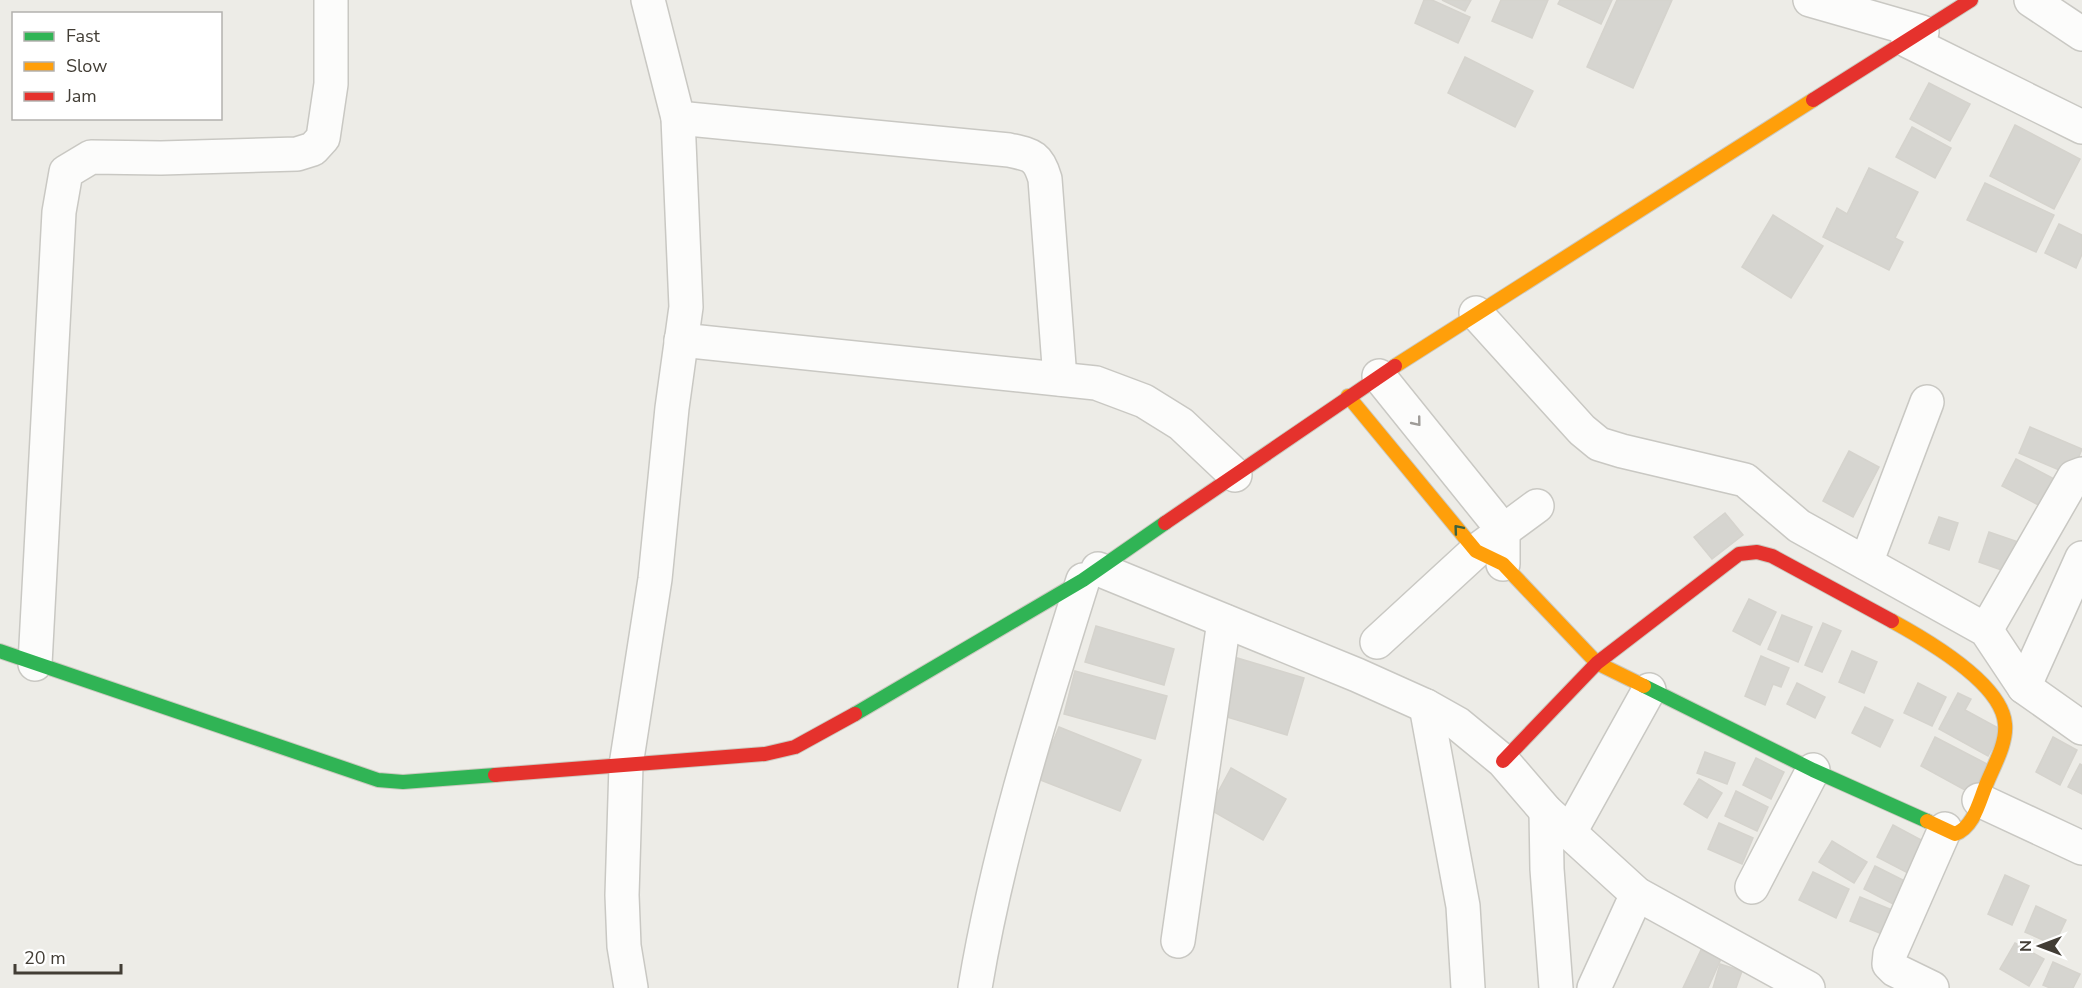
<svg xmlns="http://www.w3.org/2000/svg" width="2082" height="988" font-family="'Nunito Sans',sans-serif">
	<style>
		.building { fill: #d6d5d0; stroke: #d5d3cd; stroke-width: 1.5 }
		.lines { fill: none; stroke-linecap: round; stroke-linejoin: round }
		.street-casing { stroke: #c9c8c3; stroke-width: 36 }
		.fast-casing { stroke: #cbc9bf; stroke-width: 16 }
		.slow-casing { stroke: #cbc9bf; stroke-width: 16 }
		.jam-casing { stroke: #cbc9bf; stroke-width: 16 }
		.street { stroke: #fcfcfb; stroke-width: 33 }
		.fast { stroke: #30b455; stroke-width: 14 }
		.slow { stroke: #ff9f0a; stroke-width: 14 }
		.jam { stroke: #e5322d; stroke-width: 14 }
		.oneway { stroke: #9f9c98 }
		.oneway2 { stroke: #3d613f }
	</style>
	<rect width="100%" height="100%" fill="#edece7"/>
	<g class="building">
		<path d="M1424 0H1432L1470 17 1458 43 1415 23Z"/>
		<path d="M1442 0H1471L1465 11Z"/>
		<path d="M1501 0H1548L1532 38 1492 21Z"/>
		<path d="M1560 0H1612L1601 24 1558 4Z"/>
		<path d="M1617 0H1672L1633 88 1587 67Z"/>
		<path d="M1465 57 1533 91 1515 127 1448 93Z"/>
		<path d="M1929 83 1970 104 1950 141 1910 119Z"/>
		<path d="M2015 125 2080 159 2054 209 1990 176Z"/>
		<path d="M1912 127 1951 148 1935 178 1896 157Z"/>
		<path d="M1869 168 1918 192 1895 238 1903 242 1889 270 1823 237 1837 208 1847 214Z"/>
		<path d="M1985 183 2054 215 2036 252 1967 220Z"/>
		<path d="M1773 215 1823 246 1791 298 1742 267Z"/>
		<path d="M2059 224 2082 235V254L2076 268 2045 253Z"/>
		<path d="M2030 427 2082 449 2071 475 2019 453Z"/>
		<path d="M1849 451 1879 467 1853 517 1823 501Z"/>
		<path d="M2016 459 2060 482 2046 509 2002 486Z"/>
		<path d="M1725 513 1743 535 1712 559 1694 537Z"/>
		<path d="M1939 517 1958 523 1949 550 1929 543Z"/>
		<path d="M1989 532 2021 543 2010 573 1979 562Z"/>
		<path d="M1749 599 1776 612 1760 645 1733 631Z"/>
		<path d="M1782 615 1812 627 1798 662 1768 649Z"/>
		<path d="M1823 623 1841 631 1822 672 1805 665Z"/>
		<path d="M1096 626 1174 649 1164 685 1085 662Z"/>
		<path d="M1852 651 1877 662 1864 693 1839 682Z"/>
		<path d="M1761 656 1789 668 1781 687 1773 684 1765 705 1745 696Z"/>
		<path d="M1234 657 1304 678 1287 735 1217 714Z"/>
		<path d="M1075 671 1167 696 1155 739 1064 714Z"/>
		<path d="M1797 683 1825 697 1815 718 1787 704Z"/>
		<path d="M1918 683 1946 697 1932 726 1904 713Z"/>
		<path d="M1958 693 1971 699 1965 710 2002 730 1988 756 1939 729Z"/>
		<path d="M1865 707 1893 720 1880 747 1852 733Z"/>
		<path d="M1059 727 1141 760 1120 811 1038 779Z"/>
		<path d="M1935 737 1989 765 1974 795 1921 766Z"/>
		<path d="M2053 737 2077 750 2060 785 2036 772Z"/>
		<path d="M1705 752 1735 763 1727 784 1697 773Z"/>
		<path d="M1756 758 1784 772 1771 799 1743 785Z"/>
		<path d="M2080 764 2082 765V794L2068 787Z"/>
		<path d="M1231 768 1286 799 1263 840 1209 809Z"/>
		<path d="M1699 779 1722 793 1707 818 1684 804Z"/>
		<path d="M1736 791 1768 807 1757 831 1725 816Z"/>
		<path d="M1719 823 1753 838 1742 864 1708 849Z"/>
		<path d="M1893 825 1925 842 1908 873 1877 857Z"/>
		<path d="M1832 841 1867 862 1854 883 1819 862Z"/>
		<path d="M1875 866 1909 883 1897 906 1864 889Z"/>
		<path d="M1813 872 1849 889 1836 918 1799 900Z"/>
		<path d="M2005 875 2029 886 2012 925 1988 914Z"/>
		<path d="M1860 897 1902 914 1892 938 1850 921Z"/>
		<path d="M2036 906 2066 920 2054 945 2025 932Z"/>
		<path d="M2015 943 2044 959 2029 986 2000 969Z"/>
		<path d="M1701 950 1721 959 1708 988H1683Z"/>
		<path d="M2053 962 2080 974 2073 988H2050L2043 985Z"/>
		<path d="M1720 964 1742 971 1736 988H1713Z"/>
	</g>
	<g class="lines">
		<g class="street-casing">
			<g id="street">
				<path d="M1810 0 1922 32"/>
				<path d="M2031 0 2082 34"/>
				<path d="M1908 41 2082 127"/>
				<path d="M678 118 1009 150C1031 155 1038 155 1045 179L1060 379"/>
				<path d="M1476 313 1582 430 1599 444 1622 451 1745 480 1799 526 1986 630 2024 687 2082 728"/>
				<path d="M681 340 1096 383 1144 401 1181 424 1235 475"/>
				<path d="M1379 376 1503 530V564"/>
				<path d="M1866 563 1927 402"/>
				<path d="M1098 569 1357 675 1426 706 1458 724 1503 761 1546 811 1637 894 1808 988"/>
				<path d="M1986 630 2074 477 2082 474"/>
				<path d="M1377 642 1476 551 1537 506"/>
				<path d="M35 664 59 212 66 172 91 157 161 158 297 154 313 149 323 138 331 84V0"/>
				<path d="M2024 687 2082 558"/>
				<path d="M1426 706 1463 906 1468 988"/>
				<path d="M1979 800 2082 848"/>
				<path d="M1546 811 1547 869 1556 988"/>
				<path d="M1570 832 1649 690"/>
				<path d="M1752 887 1813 770"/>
				<path d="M1178 941 1224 621"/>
				<path d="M631 988 624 946 622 895 626 765 655 579 672 408 686 307 678 118 648 0"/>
				<path d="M975 988C998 849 1041 714 1083 580"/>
				<path d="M1594 988 1637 894"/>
				<path d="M1932 988 1895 970 1889 964 1890 954 1945 829"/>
			</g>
		</g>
		<g class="fast-casing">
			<g id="fast">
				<path d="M0 651 378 780 403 782 495 775"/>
				<path d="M1644 686 1813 770 1927 821"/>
				<path d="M855 714 1083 580 1165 523"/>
			</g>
		</g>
		<g class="slow-casing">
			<g id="slow">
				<path d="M1395 366 1813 100"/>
				<path d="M1348 396 1476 551 1503 564 1597 663 1644 686"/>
				<path d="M1892 621C1925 639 2002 683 2005 724 2007 744 1993 767 1986 785 1979 802 1974 827 1955 834L1927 821"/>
			</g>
		</g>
		<g class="jam-casing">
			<g id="jam">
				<path d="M1813 100 1971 0"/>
				<path d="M1165 523 1395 366"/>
				<path d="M1503 761 1597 663 1739 554 1757 552 1772 556 1892 621"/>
				<path d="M495 775 765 754 795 747 855 714"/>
			</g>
		</g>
		<use href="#street" class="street"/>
		<use href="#fast" class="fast"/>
		<use href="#slow" class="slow"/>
		<use href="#jam" class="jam"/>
	</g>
	<defs><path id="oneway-chevron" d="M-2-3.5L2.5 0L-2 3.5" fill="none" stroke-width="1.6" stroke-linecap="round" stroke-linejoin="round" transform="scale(1.5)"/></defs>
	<use class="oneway" href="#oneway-chevron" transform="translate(1417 422) rotate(51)"/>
	<use class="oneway2" href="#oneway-chevron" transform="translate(1458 529) rotate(-130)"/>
	<rect x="12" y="12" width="210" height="108" fill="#ffffff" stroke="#b3b1ae" stroke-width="1.5"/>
	<rect x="24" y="32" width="30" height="9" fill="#30b455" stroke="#b3b1ae" stroke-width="1.5"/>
	<text x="66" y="42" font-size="18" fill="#423d35">Fast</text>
	<rect x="24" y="62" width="30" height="9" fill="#ff9f0a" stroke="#b3b1ae" stroke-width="1.5"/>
	<text x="66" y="72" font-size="18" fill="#423d35">Slow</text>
	<rect x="24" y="92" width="30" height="9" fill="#e5322d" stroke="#b3b1ae" stroke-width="1.5"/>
	<text x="66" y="102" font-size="18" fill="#423d35">Jam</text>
	<g transform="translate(2040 946) rotate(270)" stroke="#ffffff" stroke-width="4.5" paint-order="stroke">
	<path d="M0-4.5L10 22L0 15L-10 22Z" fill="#423d35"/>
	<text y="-9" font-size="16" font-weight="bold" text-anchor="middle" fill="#423d35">N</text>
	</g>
	<path d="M15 964v9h106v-9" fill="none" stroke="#423d35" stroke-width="3"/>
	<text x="24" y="964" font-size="18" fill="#423d35" stroke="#ffffff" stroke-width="4.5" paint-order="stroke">20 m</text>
</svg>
